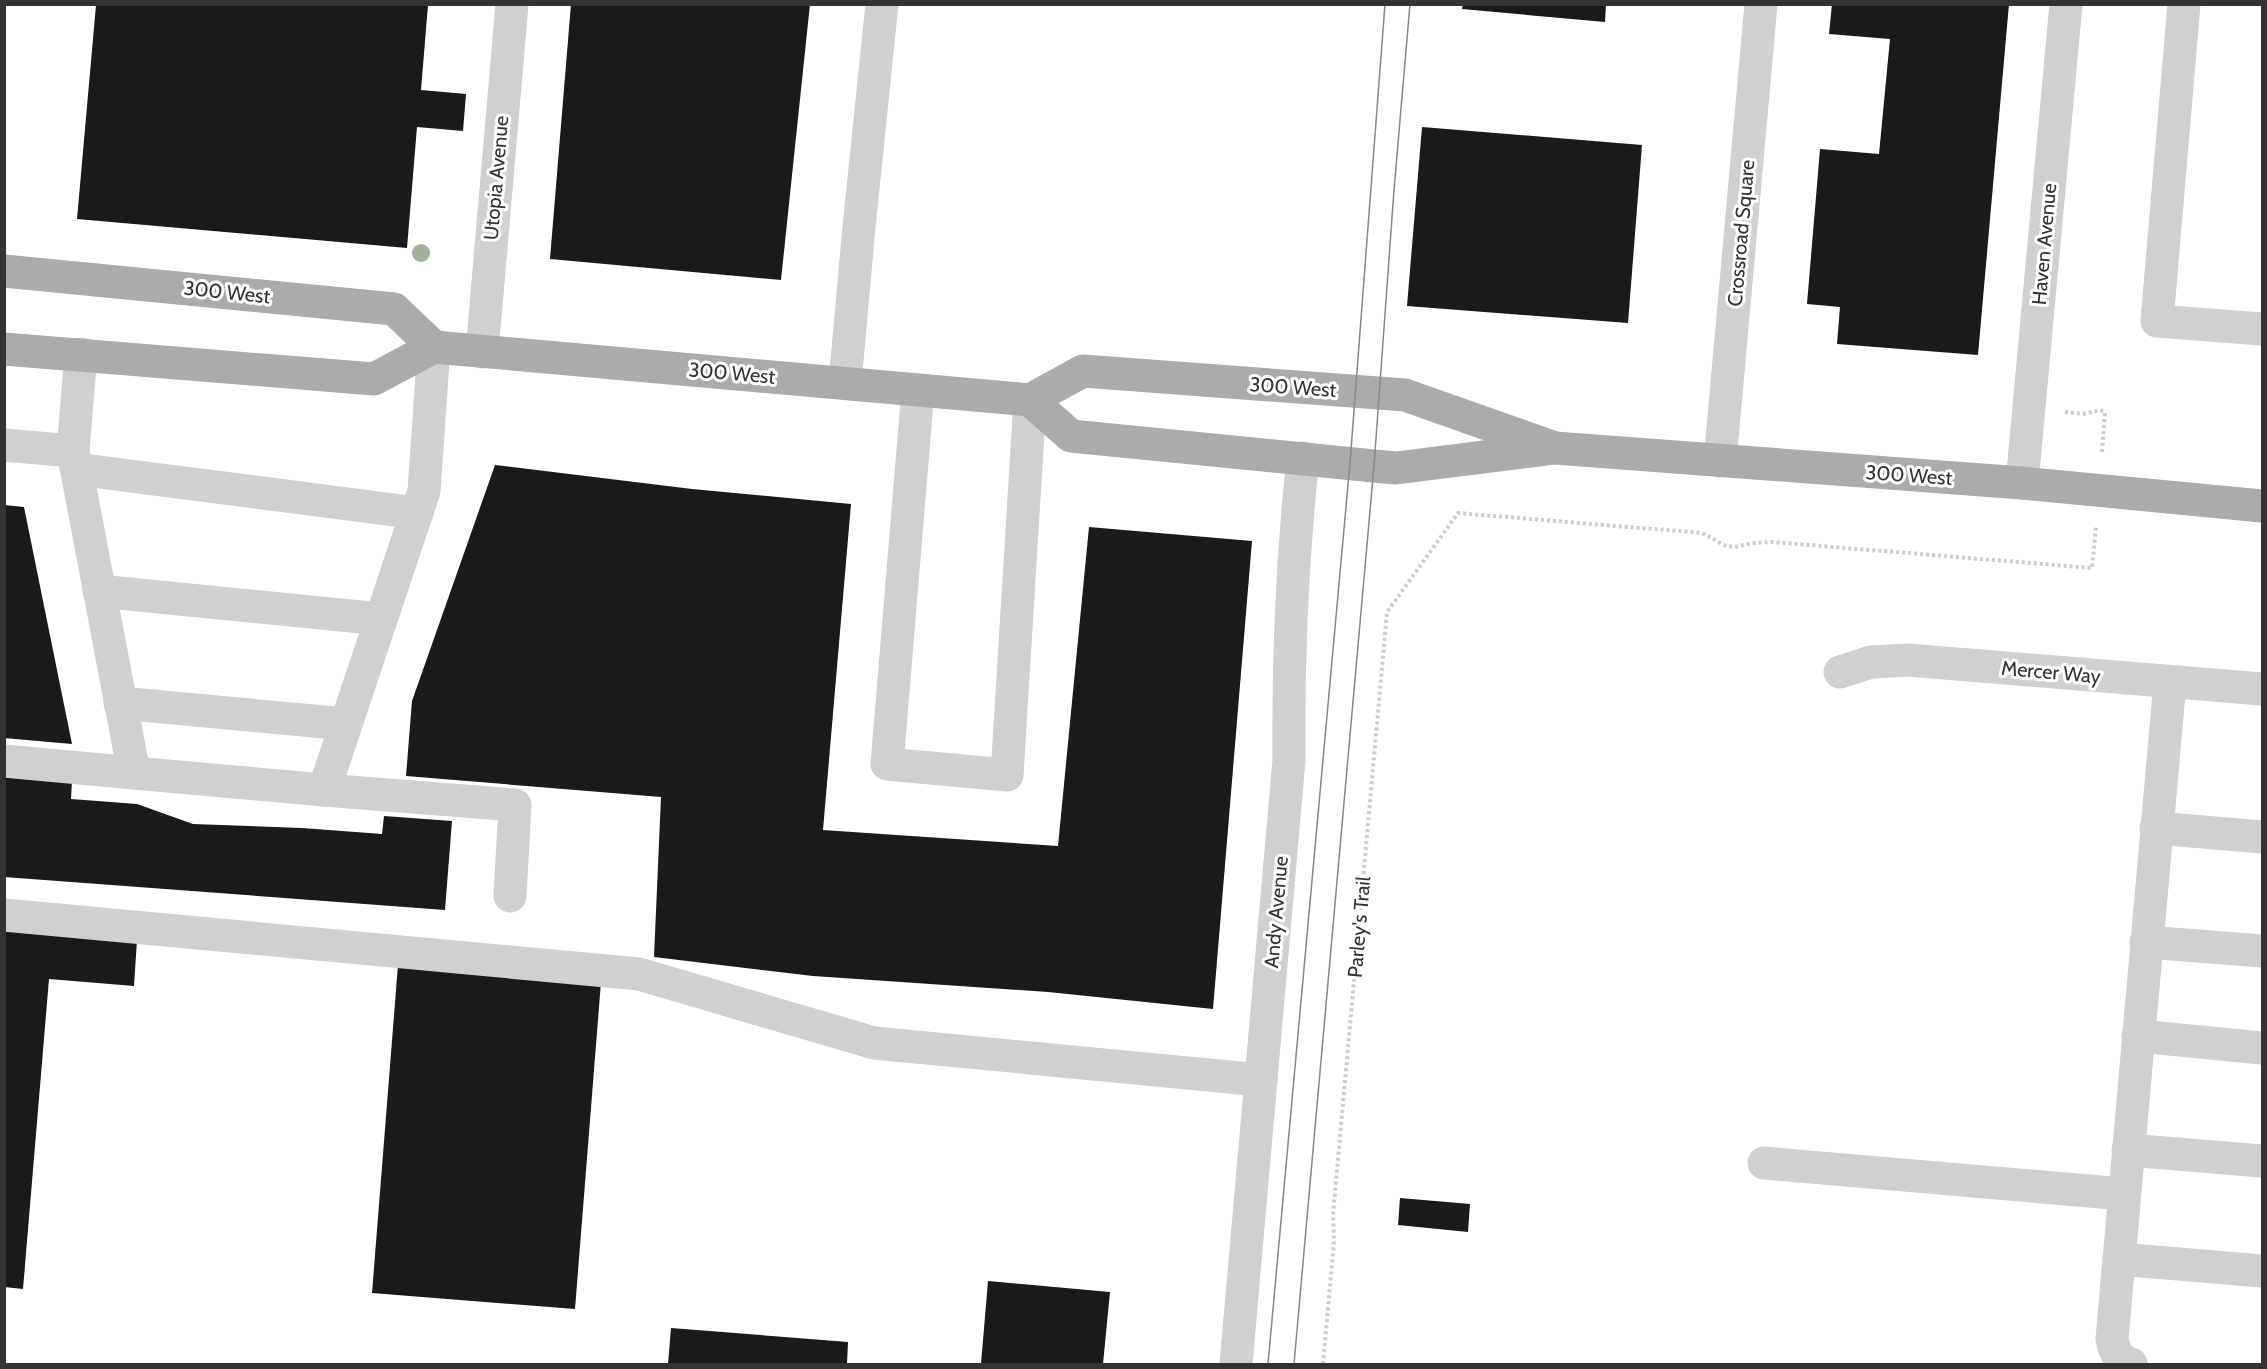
<svg xmlns="http://www.w3.org/2000/svg" width="2267" height="1369" font-family="Cabin,sans-serif">
	<style>
		.building { fill: #1a1a1a }
		.lines { fill: none; stroke-linecap: round; stroke-linejoin: round }
		.path { stroke: #cdcdcd; stroke-width: 4; stroke-dasharray: 3 3; stroke-linecap: butt }
		.minor { stroke: #d0d0d0; stroke-width: 33 }
		.major { stroke: #ababab; stroke-width: 33 }
		.tram { stroke: #888; stroke-width: 1.5 }
		.tree { fill: #a2b095 }
		.labels { text-anchor: middle; stroke-width: 6; stroke-linejoin: round; paint-order: stroke }
		.street-label { font-size: 20px; fill: #333; stroke: #fff }
	</style>
	<rect width="100%" height="100%" fill="#fff"/>
	<g class="building">
		<path d="M571 4H810L781 280 550 259Z"/>
		<path d="M1463 4H1606L1605 22 1462 9Z"/>
		<path d="M1832 4H2009L1978 355 1837 344 1840 307 1807 304 1820 149 1879 154 1890 39 1829 34Z"/>
		<path d="M96 5H428L421 90 466 94 463 131 417 127 407 248 77 219Z"/>
		<path d="M1422 127 1642 145 1628 323 1407 306Z"/>
		<path d="M495 465 692 489 851 504 823 830 1058 846 1089 527 1252 541 1213 1009 1048 992 813 976 654 957 661 797 406 776 412 701Z"/>
		<path d="M4 505 24 507 72 744 4 738Z"/>
		<path d="M4 776 72 781 71 799 137 804 193 824 302 828 382 834 384 816 452 821 445 910 4 877Z"/>
		<path d="M4 929 137 940 134 986 49 979 23 1289 4 1287Z"/>
		<path d="M398 965 601 982 575 1309 372 1293Z"/>
		<path d="M1400 1198 1470 1204 1468 1232 1398 1225Z"/>
		<path d="M988 1281 1110 1292 1103 1364H981Z"/>
		<path d="M671 1328 848 1342 847 1364H668Z"/>
	</g>
	<g class="lines">
		<g class="path">
			<path d="M2065 412 2083 414 2100 410 2105 412 2102 453"/>
			<path d="M1323 1364 1334 1242 1333 1215 1387 612 1458 513 1702 533 1726 546 1735 547 1751 543 1772 542 2092 568 2096 527"/>
		</g>
		<g class="minor">
			<path d="M2184 4 2157 321 2262 329"/>
			<path d="M482 352 512 4"/>
			<path d="M81 354 73 451 134 773 324 790 424 491 434 347"/>
			<path d="M845 383 859 227 882 4"/>
			<path d="M918 390 887 764 1007 775 1030 400"/>
			<path d="M4 445 73 451"/>
			<path d="M1720 461 1761 4"/>
			<path d="M76 469 417 513"/>
			<path d="M2022 483 2066 4"/>
			<path d="M99 591 381 619"/>
			<path d="M1840 672 1871 662 1908 660 2262 689"/>
			<path d="M120 703 346 724"/>
			<path d="M4 761 134 773"/>
			<path d="M324 790 515 805 510 896"/>
			<path d="M2156 828 2262 837"/>
			<path d="M4 915 639 974 874 1043 1261 1080"/>
			<path d="M2146 942 2262 951"/>
			<path d="M2138 1036 2262 1048"/>
			<path d="M2128 1150 2262 1161"/>
			<path d="M1764 1163 2124 1194"/>
			<path d="M2119 1259 2262 1271"/>
			<path d="M1236 1364 1289 760C1288 659 1292 559 1303 458"/>
			<path d="M2131 1364C2118 1361 2114 1351 2112 1339L2170 682"/>
		</g>
		<g class="major">
			<path d="M4 271 394 309 434 347"/>
			<path d="M4 349 374 379 434 347 1030 400 1083 371 1405 395 1555 448"/>
			<path d="M1030 400 1071 436 1374 466 1396 468 1555 448 2022 483 2262 506"/>
		</g>
		<g class="tram">
			<path d="M1268 1364 1350 463 1385 4"/>
			<path d="M1294 1364 1374 466 1394 190 1410 4"/>
		</g>
	</g>
	<circle class="tree" cx="421" cy="253" r="9"/>
	<g class="labels">
		<g class="street-label">
			<text transform="translate(496 178) rotate(-85)" y="7">Utopia Avenue</text>
			<text transform="translate(1741 233) rotate(-85)" y="7">Crossroad Square</text>
			<text transform="translate(2044 244) rotate(-85)" y="7">Haven Avenue</text>
			<text transform="translate(227 292) rotate(6)" y="7">300 West</text>
			<text transform="translate(732 373) rotate(5)" y="7">300 West</text>
			<text transform="translate(1293 387) rotate(4)" y="7">300 West</text>
			<text transform="translate(1909 475) rotate(4)" y="7">300 West</text>
			<text transform="translate(2051 672) rotate(5)" y="7">Mercer Way</text>
			<text transform="translate(1276 912) rotate(-85)" y="7">Andy Avenue</text>
			<text transform="translate(1359 927) rotate(-85)" y="7">Parley's Trail</text>
		</g>
	</g>
	<rect width="2267" height="1369" fill="none" stroke="#333333" stroke-width="12"/>
</svg>
